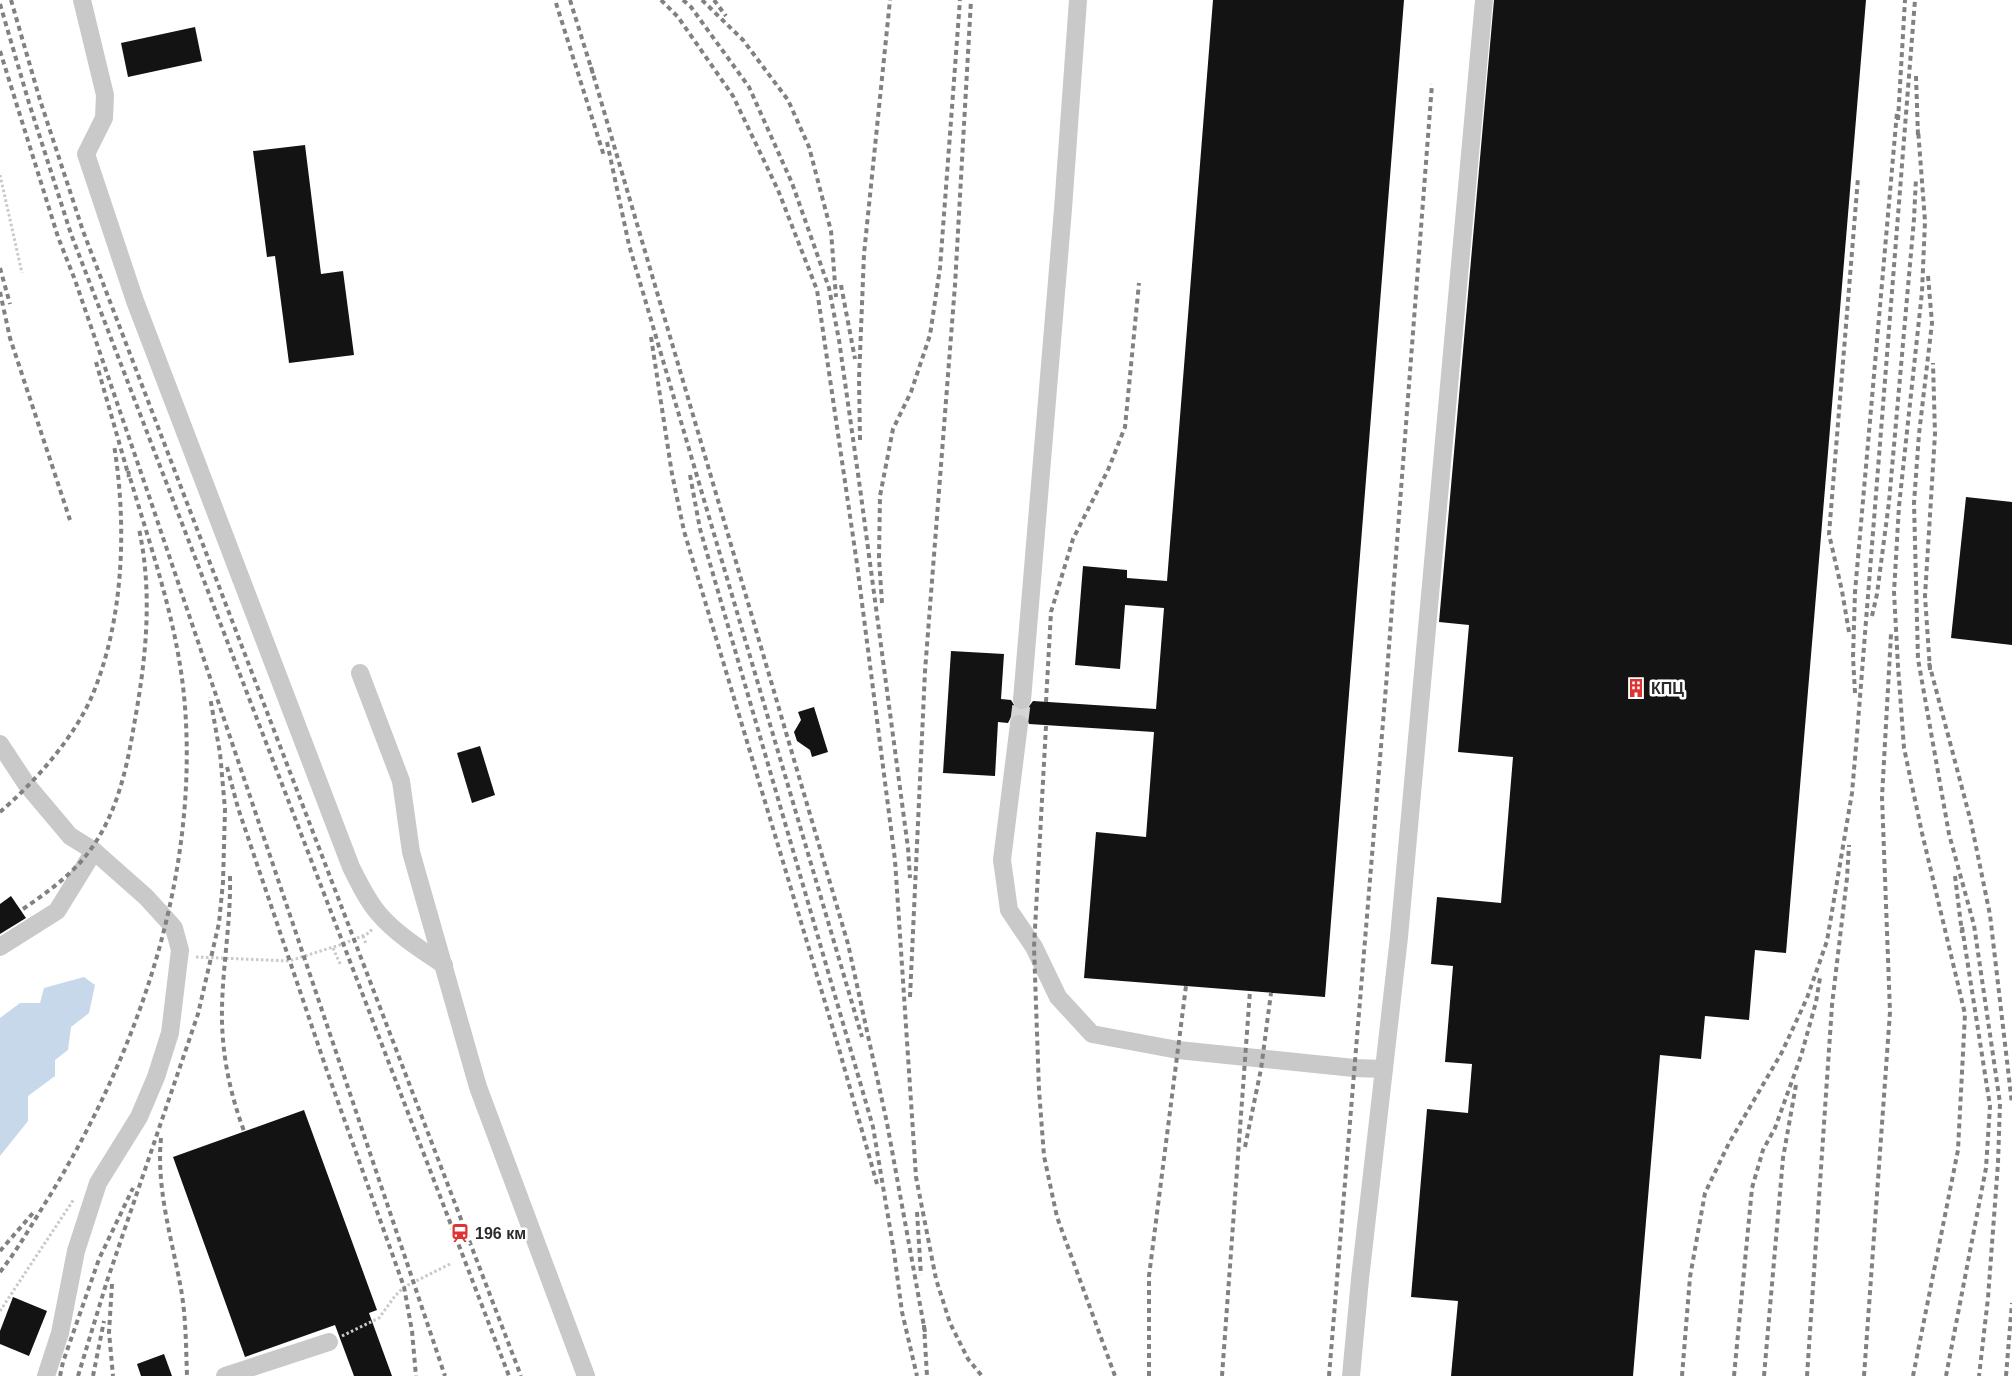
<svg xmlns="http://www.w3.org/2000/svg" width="2012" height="1376" font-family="Helvetica,sans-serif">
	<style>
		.water { fill: #c6d8e9 }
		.building { fill: #131313 }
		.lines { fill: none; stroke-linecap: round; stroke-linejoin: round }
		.minor-tunnel { stroke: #d5d5d5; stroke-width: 18; stroke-dasharray: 18 9; stroke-linecap: butt }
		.path { stroke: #c9c9c9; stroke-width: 3; stroke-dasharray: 2.5 2.5; stroke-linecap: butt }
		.minor { stroke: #c9c9c9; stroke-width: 18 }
		.rail { stroke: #818181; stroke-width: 4; stroke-dasharray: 5 4; stroke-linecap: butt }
		.labels { text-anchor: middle; stroke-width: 5; stroke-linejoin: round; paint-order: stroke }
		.poi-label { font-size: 16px; font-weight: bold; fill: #2c2c2c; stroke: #fff; text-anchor: start }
	</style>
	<rect width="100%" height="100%" fill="#fff"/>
	<path class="water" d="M84 977 95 985 89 1013 71 1027 68 1050 55 1060V1076L28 1096V1121L0 1156V1018L20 1003H40L44 988Z"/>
	<g class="building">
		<path d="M1213 0H1404L1325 997 1084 978 1096 832 1146 837 1154 732 1029 724 1025 715 1015 714 1011 717 1008 723 998 722 995 776 943 773 951 651 1004 654 1001 699 1011 700 1016 708 1021 710 1027 709 1033 701 1156 709 1164 608 1125 605 1120 669 1075 665 1083 566 1127 570V578L1167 581Z"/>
		<path d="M1494 0H1866L1786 953 1755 950 1749 1020 1705 1016 1701 1059 1660 1055 1633 1376H1451L1458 1301 1411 1297 1427 1109 1468 1113 1472 1064 1445 1062 1453 966 1431 964 1437 897 1501 903 1513 757 1458 752 1469 625 1439 622Z"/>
		<path d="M195 27 202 61 128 77 121 43Z"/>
		<path d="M305 145 321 274 343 271 354 355 289 363 275 256 267 257 253 151Z"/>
		<path d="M1966 497 2012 502V645L1951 638Z"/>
		<path d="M814 707 828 752 812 757 810 750 797 741 794 732 801 720 798 712Z"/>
		<path d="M480 746 495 795 472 803 457 753Z"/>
		<path d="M11 896 26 918 0 934V904Z"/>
		<path d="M304 1110 377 1310 369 1313 392 1376H354L335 1325 245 1357 173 1157Z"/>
		<path d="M13 1297 47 1311 29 1356 0 1344V1331Z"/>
		<path d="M164 1354 172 1376H141L137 1364Z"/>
	</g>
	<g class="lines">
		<path class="minor-tunnel" d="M1019 724 1022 700"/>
		<g class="path">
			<path d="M0 175 22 273"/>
			<path d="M363 936 366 944"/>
			<path d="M333 948 341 966"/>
			<path d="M196 957 289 961 343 944 369 933 372 929"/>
			<path d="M0 1311 74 1199"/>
			<path d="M342 1336 379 1318 395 1296 404 1287 450 1264"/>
		</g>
		<g class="minor">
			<path d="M82 0 105 95 104 118 86 154 135 301 351 867C359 883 367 900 379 914 396 934 423 951 444 965"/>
			<path d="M360 673 401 781 411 852 478 1087 586 1376"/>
			<path d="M1022 700 1063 209 1078 0"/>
			<path d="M1019 724 1002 860 1009 910 1034 947 1058 997 1092 1034 1178 1050 1354 1068 1384 1069"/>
			<path d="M0 744 27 785 70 836 94 851 146 897 167 920 174 928 180 950 170 1033 156 1077 139 1117 98 1183 76 1251 60 1333 46 1376"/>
			<path d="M0 947 57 911 94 851"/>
			<path d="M225 1376 329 1342"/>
			<path d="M1351 1376 1360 1279 1399 937 1484 0"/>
		</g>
		<g class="rail">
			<path d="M11 0 40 100 83 231 521 1376"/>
			<path d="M570 0 593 74"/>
			<path d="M661 0 678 17 733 96 778 190 817 290 857 564 895 860 916 1177 936 1279 950 1323 968 1359 982 1376"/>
			<path d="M683 0 691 7 749 87 792 183 829 288 839 340 860 488 908 848 910 878"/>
			<path d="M702 0 743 40 788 100 809 147 831 231 836 297"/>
			<path d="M714 0 726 16"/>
			<path d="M556 3 604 156"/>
			<path d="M0 4 29 103 71 234 509 1376"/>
			<path d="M0 51 58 237 75 280 150 499 445 1376"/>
			<path d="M591 67 848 944 887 1123 925 1332"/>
			<path d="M1916 76 1918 136"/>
			<path d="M1898 120 1905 0"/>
			<path d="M607 142 629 245 862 1037"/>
			<path d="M0 268 10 304"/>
			<path d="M1928 276 1932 323 1919 434 1914 503 1918 659 1949 834 1974 925 2000 1103 1998 1163 1988 1298 1979 1376"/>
			<path d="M841 285 855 359"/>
			<path d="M0 292 10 338 70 520"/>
			<path d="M651 337 672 474 684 531 839 1049 877 1184"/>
			<path d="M96 362 129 477"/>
			<path d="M860 440 859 379 864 254 890 0"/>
			<path d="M690 475 700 529 715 581 873 1127 894 1252 902 1312 917 1376"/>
			<path d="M882 603 879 558 880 496 893 429 911 392 930 335 940 268 960 0"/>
			<path d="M1872 616 1877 594 1889 502 1914 219 1916 178"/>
			<path d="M1849 632 1842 591 1829 534 1858 178"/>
			<path d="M1929 663 1971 822 1990 915 2012 1104"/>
			<path d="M1930 670 1925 596 1935 434 1933 363"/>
			<path d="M1855 693 1853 657 1855 592 1897 112"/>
			<path d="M1046 702 1051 612 1073 539 1108 470 1125 427 1139 283"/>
			<path d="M1046 726 1034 947 1039 1090 1044 1156 1057 1217 1115 1376"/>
			<path d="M227 767 238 808 327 1071 404 1287 412 1331 416 1376"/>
			<path d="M0 812C34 783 74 738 92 696 124 620 127 525 114 445"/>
			<path d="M230 876C231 920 223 963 222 1007 221 1050 229 1091 244 1131"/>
			<path d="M1955 876 1962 933"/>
			<path d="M23 909C48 892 73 874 91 849 117 813 127 768 134 725 146 660 153 594 139 529"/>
			<path d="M910 997 925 671 955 285 971 0"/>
			<path d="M161 1138C156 1189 172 1239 181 1289 186 1317 186 1347 187 1376"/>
			<path d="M1245 1147 1261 1069 1271 993"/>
			<path d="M917 1212 921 1275"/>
			<path d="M0 1251 33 1213"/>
			<path d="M0 1272C19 1248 33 1222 49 1197 138 1052 198 879 185 707 179 626 151 549 128 471"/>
			<path d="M112 1284 109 1332 113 1376"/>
			<path d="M924 1325 927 1376"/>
			<path d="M60 1376 63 1362 99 1259 133 1188"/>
			<path d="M78 1376 107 1281 198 1014 219 923 223 882 225 809 220 753 210 697"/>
			<path d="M93 1376 104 1321"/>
			<path d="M1149 1376V1276L1186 986"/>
			<path d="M1222 1376 1250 991"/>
			<path d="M1329 1376 1386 686 1432 84"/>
			<path d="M1682 1376 1690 1277 1705 1193 1729 1143 1782 1052 1807 998 1827 941 1852 793 1857 735 1915 0"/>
			<path d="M1734 1376 1752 1188 1763 1150 1775 1128 1801 1056 1816 1002 1820 978"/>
			<path d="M1764 1376 1783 1158 1796 1085"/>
			<path d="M1807 1376 1832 1005 1847 878 1849 845"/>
			<path d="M1864 1376 1890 1012 1882 797 1891 634"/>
			<path d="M1913 1376 1958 1150 1965 1014 1922 833 1904 748 1898 666 1894 592 1899 506 1922 292 1925 221 1918 129"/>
			<path d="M1946 1376 1986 1168 1990 1106 1962 927"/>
			<path d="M2006 1376 2012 1303"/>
		</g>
	</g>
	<defs>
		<g id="building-bare" transform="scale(1.5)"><path d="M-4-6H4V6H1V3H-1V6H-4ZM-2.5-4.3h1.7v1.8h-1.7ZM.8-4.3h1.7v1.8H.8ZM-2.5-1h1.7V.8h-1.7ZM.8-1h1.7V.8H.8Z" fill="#de3533" stroke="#fff" stroke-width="2.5" paint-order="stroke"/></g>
		<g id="station-bare" transform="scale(1.5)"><path d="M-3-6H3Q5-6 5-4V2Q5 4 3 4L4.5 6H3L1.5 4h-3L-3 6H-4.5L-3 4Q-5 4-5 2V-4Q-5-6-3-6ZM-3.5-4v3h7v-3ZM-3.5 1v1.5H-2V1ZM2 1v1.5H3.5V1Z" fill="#de3533" stroke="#fff" stroke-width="2.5" paint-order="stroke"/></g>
	</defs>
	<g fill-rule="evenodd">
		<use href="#building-bare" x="1636" y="688"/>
		<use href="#station-bare" x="460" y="1233"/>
	</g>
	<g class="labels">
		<g class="poi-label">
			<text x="1651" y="694">КПЦ</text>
			<text x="475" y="1239">196 км</text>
		</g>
	</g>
</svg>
